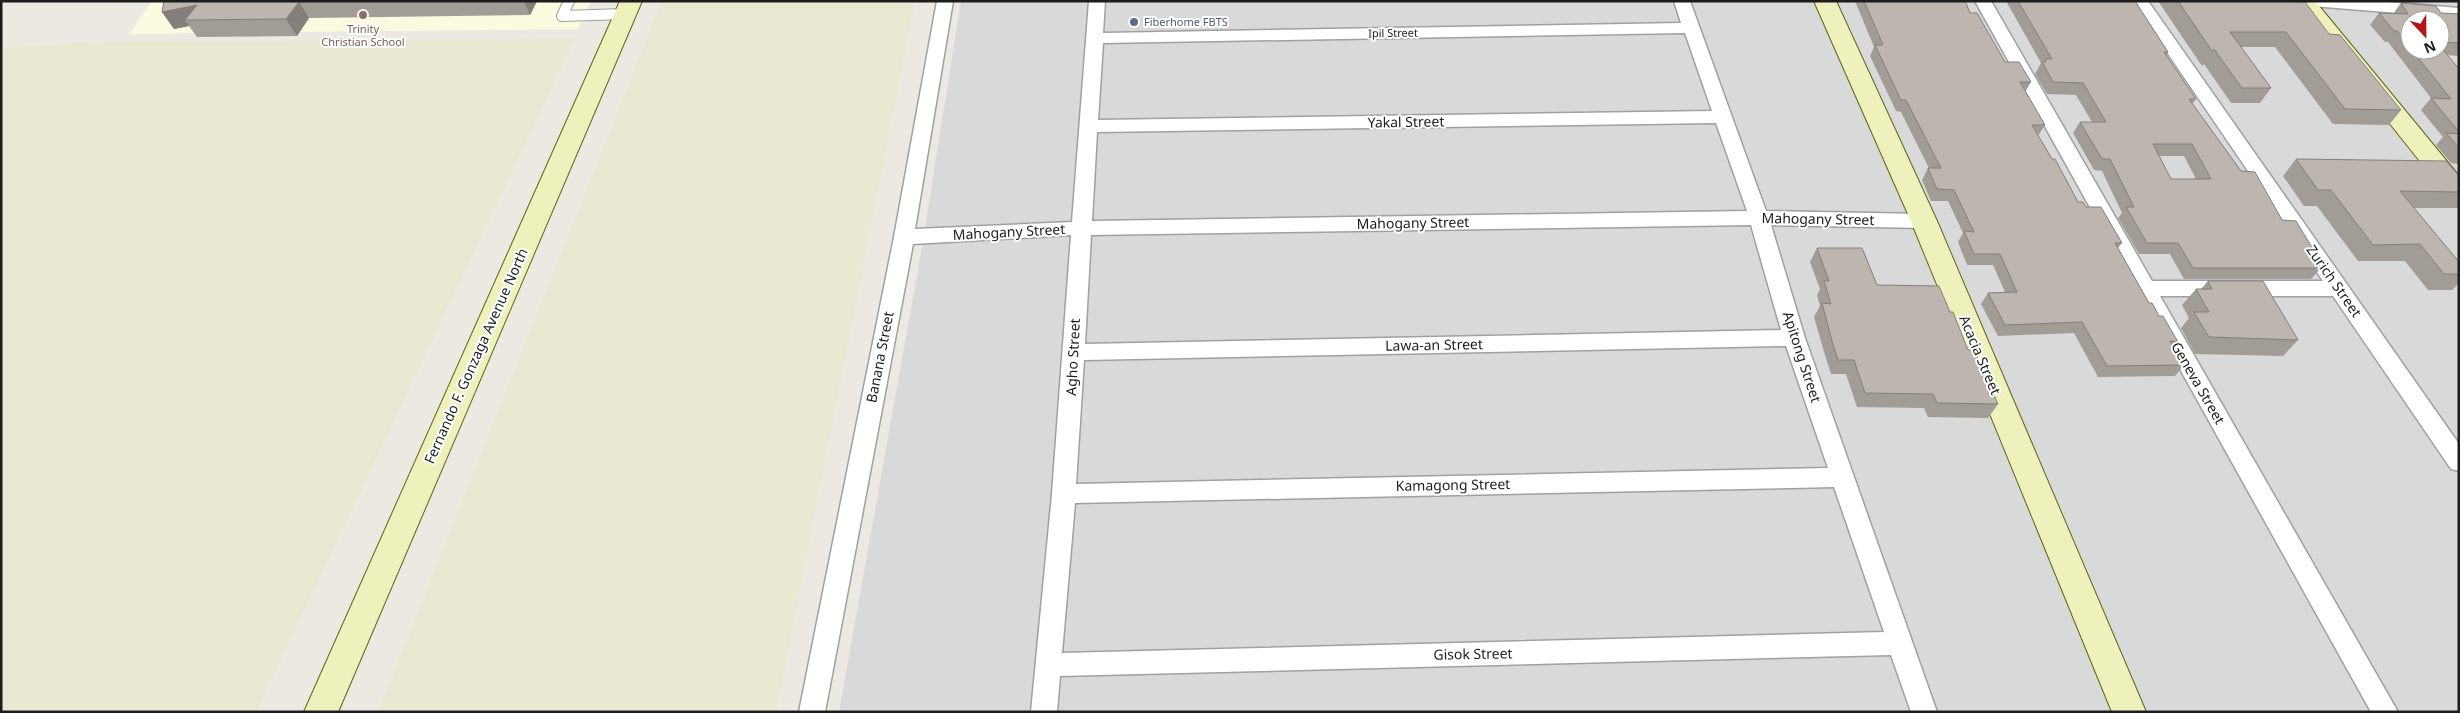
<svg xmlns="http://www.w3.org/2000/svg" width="2460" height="713" font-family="'Noto Sans',sans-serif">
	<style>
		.residential { fill: #dad9d9; fill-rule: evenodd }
		.education { fill: #fbfade }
		.farmland { fill: #e8e9d0 }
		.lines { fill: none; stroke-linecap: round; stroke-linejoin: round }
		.lane-casing { stroke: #a0a0a0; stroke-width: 12 }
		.street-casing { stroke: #a0a0a0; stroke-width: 3 }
		.secondary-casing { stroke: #5d6511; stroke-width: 2 }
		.lane { stroke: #fff; stroke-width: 10 }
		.street { fill: #fff; fill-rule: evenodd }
		.secondary { fill: #eff1bc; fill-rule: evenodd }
		.wall { fill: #a29c97; fill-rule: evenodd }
		.shaded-wall { fill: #847f7b }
		.building { fill: #bcb5b0; stroke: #847f7b; fill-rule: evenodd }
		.education-dot { fill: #8d6e63; stroke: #fff; stroke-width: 2 }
		.service-dot { fill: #5c6f8a; stroke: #fff; stroke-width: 2 }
		.labels { text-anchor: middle; stroke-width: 4; stroke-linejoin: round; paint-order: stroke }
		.far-service-label { font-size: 11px; fill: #4e5e75; stroke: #fff; text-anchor: start }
		.far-education-label { font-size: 11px; fill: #785e54; stroke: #fff }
		.far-street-label { font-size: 11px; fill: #1c1c1c; stroke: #fff }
		.street-label { font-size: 14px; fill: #1c1c1c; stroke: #fff }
	</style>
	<rect width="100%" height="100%" fill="#ece9e3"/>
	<path class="residential" d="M961 1H2459V712H839L922 247ZM2410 20H2440V50H2410Z"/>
	<path class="education" d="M152 1H591L578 29 129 34Z"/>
	<g class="farmland">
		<path d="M662 1H915L776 712H378Z"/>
		<path d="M575 39 256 712H1V49L90 42Z"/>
	</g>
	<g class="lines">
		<g class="lane-casing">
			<path id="lane" d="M569 1 562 16 625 14"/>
		</g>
		<g class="street-casing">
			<g id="street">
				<path d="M937 1H953L915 229 1072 222 1089 1H1105L1103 33 1681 23 1674 1H1690L1766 211 1924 214 1931 216 1934 221 1931 226 1924 228 1771 225 1805 338 1937 712H1911L1891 655 1060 676 1057 712H1031L1052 494 1071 235 913 244 825 712H799L894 237ZM1685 33 1712 111 1098 120 1103 43ZM1716 123 1747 211 1092 221 1097 132ZM1751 225 1781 330 1085 344 1091 235ZM1786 346 1828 468 1076 484 1084 360ZM1834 487 1884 632 1062 653 1075 503Z"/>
				<path d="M1975 1H1991L2152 281H2323L2132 1H2148L2459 444V471L2451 469 2333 296H2160L2398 712H2371Z"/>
				<path d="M2304 1H2376L2459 8V18L2312 6Z"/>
			</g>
		</g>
		<g class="secondary-casing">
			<g id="secondary">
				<path d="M620 1H642L338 712H304Z"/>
				<path d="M1814 1H1836L1937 221 2146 712H2112L1911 221Z"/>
				<path d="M2292 1H2315L2459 176V201L2450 199Z"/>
			</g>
		</g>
		<use href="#lane" class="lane"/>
		<use href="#street" class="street"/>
		<use href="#secondary" class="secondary"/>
	</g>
	<g class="wall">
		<path d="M164 1H537L530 15 309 18 297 36 197 37 189 26 174 29 162 12Z"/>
		<path d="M1855 1H1965L1970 13 2005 62 2031 82 2025 92 2045 125 2038 136 2078 202 2086 207 2122 243 2118 248 2149 303 2178 342 2173 347 2184 365 2175 376 2098 377 2074 333 1998 336 1981 304 1988 293 2005 292 1993 265H1967L1958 242 1963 233 1948 201H1931L1922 180 1928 168H1929L1901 112 1896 111 1870 56 1874 47Z"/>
		<path d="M2006 1H2135L2168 52 2166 56 2196 99 2192 104 2241 171 2282 220 2313 249 2310 253 2321 268 2311 279H2184L2170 254H2139L2118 218 2122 213 2102 171 2094 170 2073 133 2080 122H2092L2076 95 2047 94 2035 74 2041 63ZM2159 156H2184L2196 179H2171Z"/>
		<path d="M2158 1H2278L2329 34 2401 110 2389 125 2333 124 2275 47H2241L2271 88 2260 103H2231L2204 64 2202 66Z"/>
		<path d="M2401 1H2418L2417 3Z"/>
		<path d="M2401 3 2441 13 2459 14V56L2447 55 2459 69V164L2451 163 2436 145 2443 137 2421 110 2431 98 2388 42H2385L2370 25 2379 13 2393 14ZM2410 20H2440V50H2410Z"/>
		<path d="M2296 159 2459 176V207L2457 208H2414L2459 262V283L2452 290H2428L2405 261H2358L2317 206H2304L2283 176Z"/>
		<path d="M1817 248 1877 285 1950 312 1968 350 1998 404 1988 418 1928 417 1924 408 1857 407 1846 374H1831L1825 355 1814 317 1820 306 1817 295 1820 289 1810 262Z"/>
		<path d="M2208 281 2298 340 2283 356 2195 354 2181 328 2189 318 2182 305 2196 289H2201Z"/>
	</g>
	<g class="shaded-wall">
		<path d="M524 1H537L530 15Z"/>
		<path d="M299 2 309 18 297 36 286 19Z"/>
		<path d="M197 5 185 20 189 26 174 29 162 12Z"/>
	</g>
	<g class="building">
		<path d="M164 1H320L299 2 286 19 185 20 197 5 162 12Z"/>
		<path d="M1864 1H1965L1970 13H1977L2005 62H2019L2031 82H2020L2045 125H2032L2052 159H2055L2078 202H2083L2086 207H2101L2122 243H2115L2149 303H2152L2159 316H2163L2178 342 2170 341 2184 365 2107 366 2082 322 2005 325 1988 293 2017 292 2000 254H1974L1964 231 1974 232 1954 190 1937 189 1928 168H1941L1906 100H1901L1875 45H1883Z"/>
		<path d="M2018 1H2135L2168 52H2164L2196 99H2189L2241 171 2255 172 2282 220 2296 221 2313 249H2307L2321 268H2193L2178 243H2147L2126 207H2134L2110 159H2102L2080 122H2106L2083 83 2053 82 2042 62H2046L2045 59H2052ZM2153 144H2192L2211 179H2171Z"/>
		<path d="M2178 1H2278L2305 2 2329 34 2340 35 2401 110 2345 109 2286 32H2230L2271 88H2242L2214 49 2212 51Z"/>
		<path d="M2401 3 2436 6 2441 13 2459 14V43L2440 42V20H2410V47L2397 31H2394L2379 13 2408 14Z"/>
		<path d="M2440 46 2459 69V132L2431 98 2451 99 2412 50H2440Z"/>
		<path d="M2446 133 2459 134V148Z"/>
		<path d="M2296 159 2446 161 2459 176V192L2400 191 2459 262V274H2444L2420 244 2373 245 2331 190H2318Z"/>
		<path d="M1817 248H1862L1877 285 1939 286 1950 312H1953L1968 350H1974L1998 404 1937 403 1933 394 1865 393 1854 360H1838L1832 341 1822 303 1831 304 1824 281H1829Z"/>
		<path d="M2208 281H2263L2298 340 2209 337 2194 312H2209L2196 289H2212Z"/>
	</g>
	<circle class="education-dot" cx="363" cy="15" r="5"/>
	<circle class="service-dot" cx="1134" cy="22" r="5"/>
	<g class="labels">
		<g class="far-service-label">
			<text x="1144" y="26">Fiberhome FBTS</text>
		</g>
		<g class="far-education-label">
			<text x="363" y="33">Trinity<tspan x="363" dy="13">Christian School</tspan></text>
		</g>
		<g class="far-street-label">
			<text transform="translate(1393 33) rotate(-1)" y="4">Ipil Street</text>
		</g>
		<g class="street-label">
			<text transform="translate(1406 122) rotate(-1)" y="5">Yakal Street</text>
			<text transform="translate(1818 219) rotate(1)" y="5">Mahogany Street</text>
			<text transform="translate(1413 223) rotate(-1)" y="5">Mahogany Street</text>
			<text transform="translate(1009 232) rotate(-3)" y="5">Mahogany Street</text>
			<text transform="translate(2334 281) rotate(55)" y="5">Zurich Street</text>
			<text transform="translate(1434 345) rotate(-1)" y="5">Lawa-an Street</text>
			<text transform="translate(1980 355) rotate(67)" y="5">Acacia Street</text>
			<text transform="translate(476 356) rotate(-66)" y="5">Fernando F. Gonzaga Avenue North</text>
			<text transform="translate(880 357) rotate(-79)" y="5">Banana Street</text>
			<text transform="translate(1073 357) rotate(-87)" y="5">Agho Street</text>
			<text transform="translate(1802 357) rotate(72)" y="5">Apitong Street</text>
			<text transform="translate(2198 383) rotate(60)" y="5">Geneva Street</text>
			<text transform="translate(1453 485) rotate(-1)" y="5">Kamagong Street</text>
			<text transform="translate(1473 654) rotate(-1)" y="5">Gisok Street</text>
		</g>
	</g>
	<rect width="2460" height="713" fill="none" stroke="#1c1c1c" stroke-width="5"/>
	<g transform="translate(2425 35) rotate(158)"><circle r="24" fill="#ffffff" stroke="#a4a4a4"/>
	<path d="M0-4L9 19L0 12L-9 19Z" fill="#b11718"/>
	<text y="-8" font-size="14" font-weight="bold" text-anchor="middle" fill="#1c1c1c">N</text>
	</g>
</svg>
